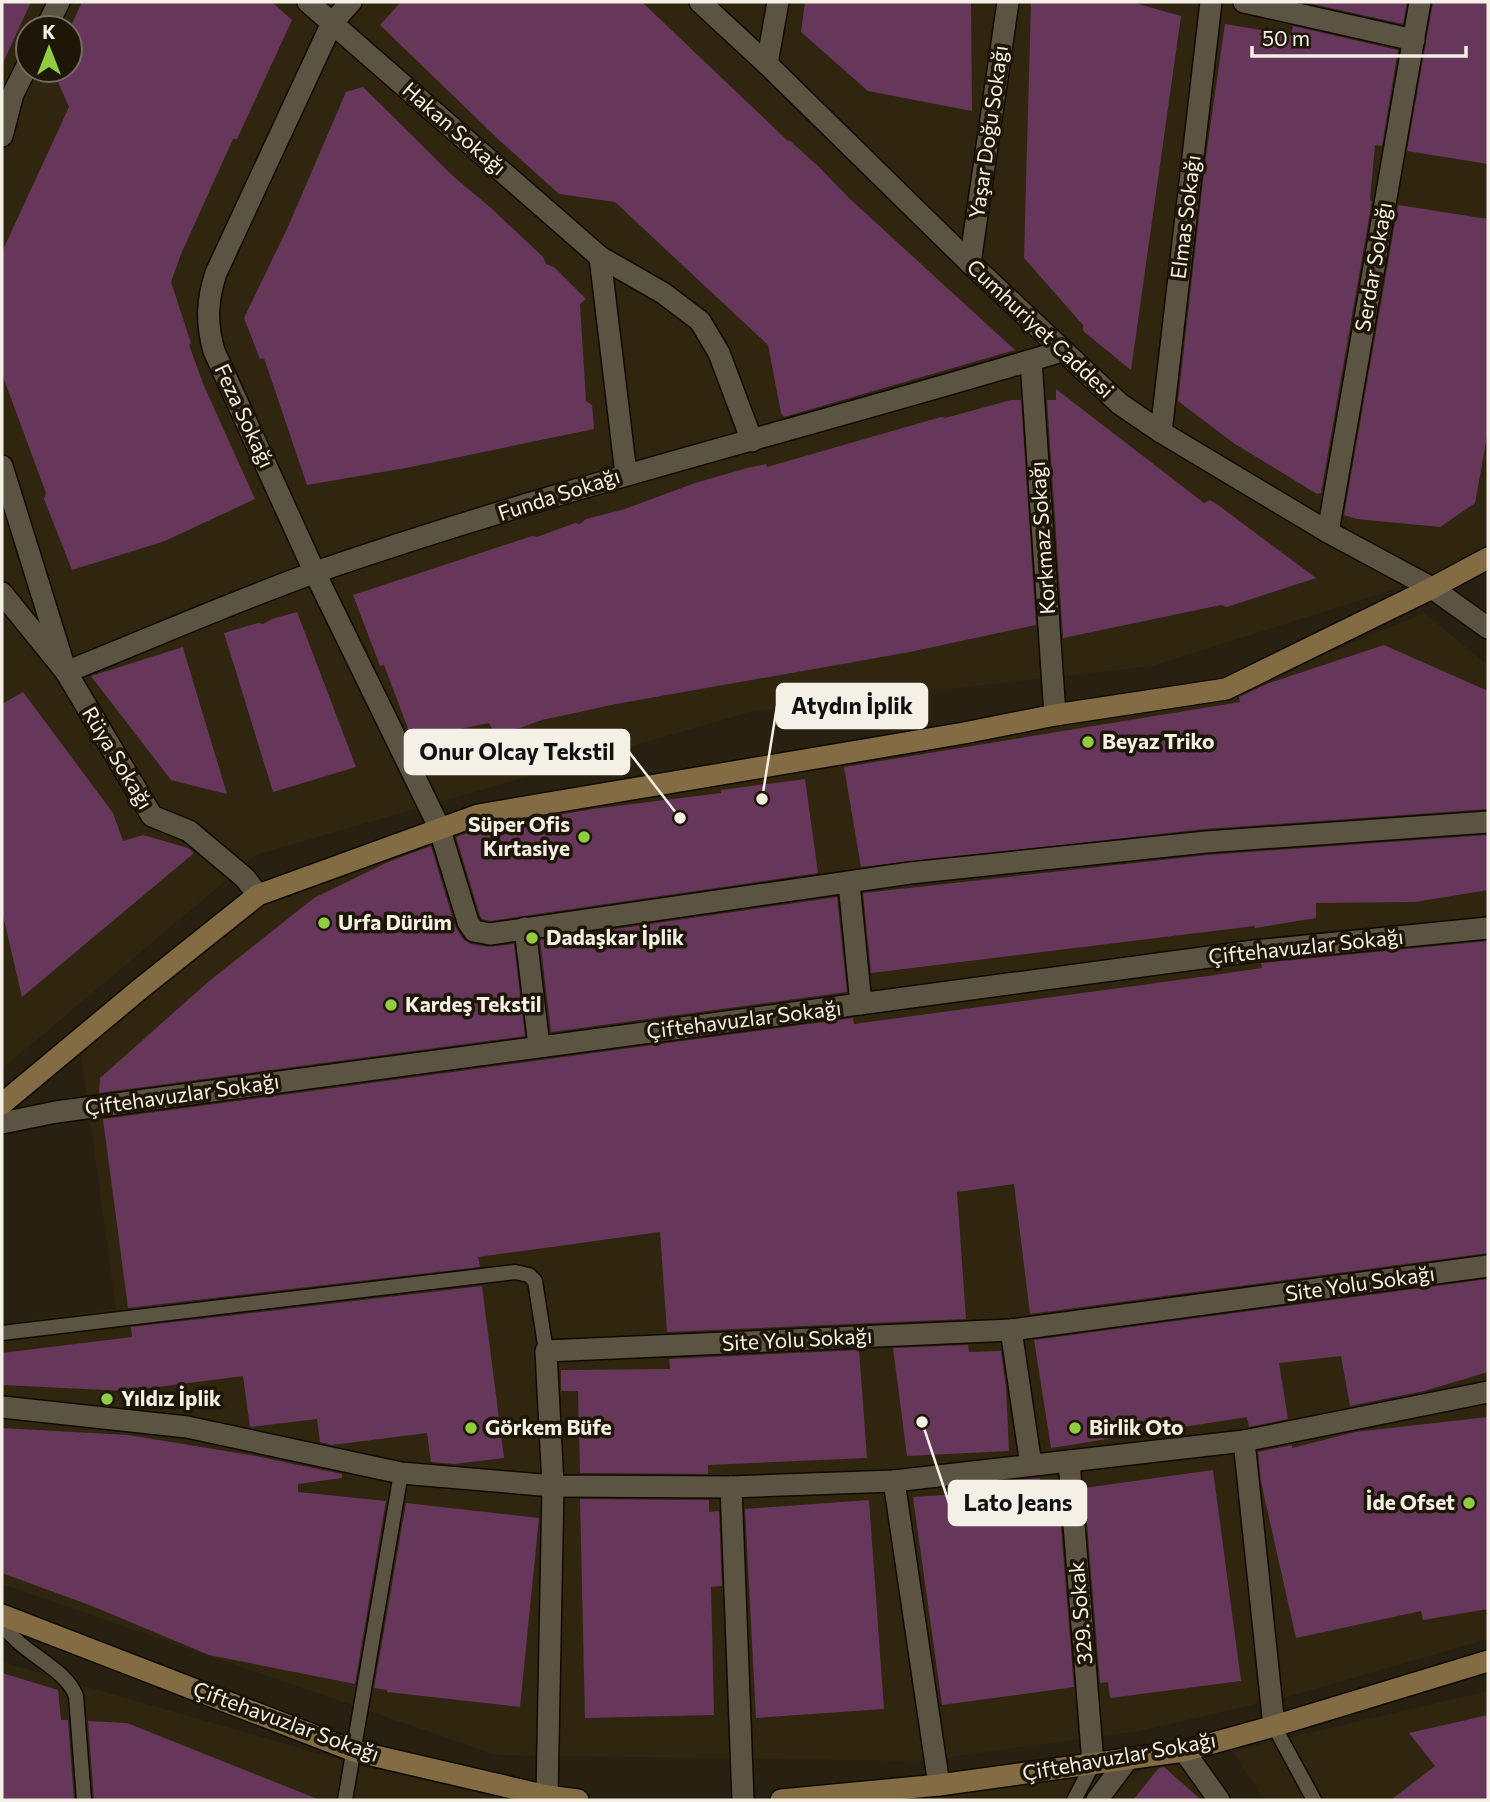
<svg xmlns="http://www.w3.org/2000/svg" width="1490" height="1802" font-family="Commissioner,sans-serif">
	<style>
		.built { fill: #302610; fill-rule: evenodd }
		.building { fill: #66375a }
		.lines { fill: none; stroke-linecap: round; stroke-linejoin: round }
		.lane-casing { stroke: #100a00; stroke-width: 17 }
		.street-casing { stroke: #100a00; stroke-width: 24 }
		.secondary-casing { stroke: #100a00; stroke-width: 24 }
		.lane { stroke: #5c5443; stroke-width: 14 }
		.street { stroke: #5c5443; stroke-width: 21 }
		.secondary { stroke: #836b43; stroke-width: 21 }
		.poi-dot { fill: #90cd40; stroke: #1e1708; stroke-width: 2.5 }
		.labels { text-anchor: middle; stroke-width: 7; stroke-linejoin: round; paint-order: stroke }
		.street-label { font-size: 21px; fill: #f5f0e6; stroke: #1e1708 }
		.poi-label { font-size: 21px; font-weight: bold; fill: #f5f0e6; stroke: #1e1708; text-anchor: start }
		.leader { fill: none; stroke: #f5f0e6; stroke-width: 2.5 }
		.callout-dot { fill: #f5f0e6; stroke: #1e1708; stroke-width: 2.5 }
		.callout { fill: #f5f0e6; stroke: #f5f0e6; stroke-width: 2.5 }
		.callout-label { font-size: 23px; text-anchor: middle; font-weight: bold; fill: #111 }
	</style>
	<rect width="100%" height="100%" fill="#282011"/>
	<g class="built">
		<path d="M2 2H1488V547L1437 576 1152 666 753 711 256 855 2 1069ZM28 28H70V70H28Z"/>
		<path d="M1424 613 1488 665V1639L1283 1698 1139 1731 920 1761 496 1755 2 1584V1324L116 1309 80 1048 148 997 262 898 476 821 1227 695Z"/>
		<path d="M2 1662 362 1766 510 1800H2Z"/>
		<path d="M1488 1691V1800H1265L1232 1751Z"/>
		<path d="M1162 1762 1177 1764 1188 1772 1208 1800H1112L1129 1777Z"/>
		<path d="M1109 1771 1088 1800H837Z"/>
	</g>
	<g class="building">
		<path d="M2 2H31L2 65Z"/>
		<path d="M82 2H272L292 20 237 139H233L181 254 171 282 191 343 189 345 204 386 255 499 165 541 72 570 44 499 46 493 2 374V252L69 107 55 75 56 70H70V28Z"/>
		<path d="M401 2H642L788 141 789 140 818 166 850 199 1015 350 784 417 781 413 768 345 615 202 559 194 498 139 380 25Z"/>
		<path d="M805 2H971L972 111 868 91 801 32Z"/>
		<path d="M1031 2H1131L1181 16 1131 370 1083 331V325L1024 258Z"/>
		<path d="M1303 2H1407L1403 24Z"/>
		<path d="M1433 2H1488V164L1407 151Z"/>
		<path d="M1225 24 1291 35 1293 26 1398 50 1382 146 1375 145 1370 200 1372 201 1321 493 1317 494 1235 444 1178 401 1205 163Z"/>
		<path d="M363 87 454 177 491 208 543 257 546 264 554 267 586 299 580 304 586 401 592 405 594 429 411 467 307 485 264 358 260 359 244 318 287 229 346 92Z"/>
		<path d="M1398 205 1488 219V431L1475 503 1440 527 1357 519 1344 515Z"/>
		<path d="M1056 389 1204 503 1210 500 1218 505 1316 578 1227 607 1221 605 1063 638 1047 400H1056Z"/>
		<path d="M1011 400H1021L1036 625 910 652 616 704 542 720 520 728 494 732 489 723 412 739 384 665 380 666 353 595 532 536 537 537 575 523 580 524 586 519 625 509 695 483 747 468 766 464 767 467 941 417 945 418Z"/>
		<path d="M297 612 356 767 273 792 224 633 258 623 263 624 272 619Z"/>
		<path d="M1384 645 1488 691V809L1205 829 861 867 844 767 1240 702 1239 697 1269 683Z"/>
		<path d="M183 647 186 658 227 794 171 780 91 676Z"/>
		<path d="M23 692 113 813 123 841 143 835 188 848 194 853 22 997 2 911V704Z"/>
		<path d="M805 779 818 873 490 921 482 919 480 916 456 837 481 828 593 809 721 793V790Z"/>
		<path d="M1488 835V890L1415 902 1316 903V918L1255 928 1254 926 871 973 863 893 1207 855Z"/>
		<path d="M431 846 455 926 463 939 471 944 488 947 514 944 525 1036 99 1093 100 1078 208 982 314 898 388 862Z"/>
		<path d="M837 897 847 992 551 1032 540 940Z"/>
		<path d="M1488 941V1253L1030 1314 1014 1184 957 1192 966 1319 667 1332 660 1232 478 1257 480 1267 128 1308 103 1119 853 1018 854 1024 1208 976 1262 968 1261 963Z"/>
		<path d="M1488 1279V1372L1424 1391 1350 1406 1341 1356 1279 1363 1288 1419 1249 1427 1247 1417 1051 1448 1034 1340Z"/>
		<path d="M482 1286 504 1458 454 1464 431 1462 427 1433 332 1445 320 1442 317 1419 250 1427 243 1376 127 1391 2 1385V1353L132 1337 131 1327Z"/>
		<path d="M968 1345 969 1352 1001 1351 1006 1388 1009 1451 907 1456 893 1348Z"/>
		<path d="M859 1350 867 1458 708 1465V1474L580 1473 578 1391H561V1370L670 1369 669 1359Z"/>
		<path d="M1488 1417V1609L1423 1620 1421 1611 1296 1638 1261 1482 1258 1452 1292 1445V1448L1355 1432Z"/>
		<path d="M2 1428 128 1435 250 1455 342 1474V1478L298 1484V1492L386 1501 355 1684 209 1655 92 1606 2 1573Z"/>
		<path d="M1213 1470 1241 1681 1110 1698 1108 1682 1100 1683 1084 1488Z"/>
		<path d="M1040 1478 1042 1493 1058 1491 1074 1687 942 1705 913 1497 1016 1490V1480Z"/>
		<path d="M580 1499 709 1500V1512L719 1511 722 1586 711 1587 714 1715 585 1718Z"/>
		<path d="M869 1500 884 1709 756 1718 745 1509Z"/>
		<path d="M406 1503 539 1518 520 1707 387 1692V1690L374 1688Z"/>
		<path d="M2 1673 58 1690 61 1720H68L74 1800H2Z"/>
		<path d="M1488 1715V1800H1391L1435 1766 1409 1733Z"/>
		<path d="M88 1721 127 1723 320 1800H94Z"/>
		<path d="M1164 1767 1201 1800H1133L1159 1768Z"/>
	</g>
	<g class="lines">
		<g class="lane-casing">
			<g id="lane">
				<path d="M2 1333 515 1272 529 1275 535 1281 546 1351"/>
				<path d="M2 1624C22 1654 65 1667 76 1696L84 1800"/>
				<path d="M1274 1726 1314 1800"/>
				<path d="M345 1800 401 1473"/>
				<path d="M1074 1800 1093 1764"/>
			</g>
		</g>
		<g class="street-casing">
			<g id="street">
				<path d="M308 2 600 257 663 293 700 321 719 353 752 441"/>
				<path d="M351 2 332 23 216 273C207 300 206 323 214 351L315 573 439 827 468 922 474 931 490 934 910 873 1206 842 1488 822"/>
				<path d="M700 2 767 64 970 263 1120 404 1161 432 1328 532 1432 588 1488 628"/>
				<path d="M1244 2 1414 40"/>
				<path d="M46 28 59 2"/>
				<path d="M767 64 778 2"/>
				<path d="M2 136 13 94 28 64"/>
				<path d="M600 257 626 474"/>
				<path d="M970 263 1008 2"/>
				<path d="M1031 361 1055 715"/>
				<path d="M1161 432 1211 2"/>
				<path d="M2 466 66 672C149 639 232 602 316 572 561 487 814 426 1062 351"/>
				<path d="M1328 532 1420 2"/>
				<path d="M2 593 66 672 152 816 189 831 245 878 258 895"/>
				<path d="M849 883 861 1004"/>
				<path d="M525 928 539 1046"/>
				<path d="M2 1123 56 1112 1254 951 1488 928"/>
				<path d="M1011 1330 1031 1465"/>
				<path d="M2 1407 187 1427 401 1473 553 1486 731 1487 894 1481 1244 1441 1488 1392"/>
				<path d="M1244 1441 1274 1726"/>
				<path d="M1069 1461 1093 1764"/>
				<path d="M894 1481 939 1785"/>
				<path d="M731 1487 743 1800"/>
				<path d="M1184 1751 1219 1800"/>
				<path d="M547 1796 553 1486 546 1351 1011 1330 1488 1266"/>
				<path d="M1097 1800 1127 1760"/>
			</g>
		</g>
		<g class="secondary-casing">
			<g id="secondary">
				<path d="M2 1104 140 989 258 895 478 815 964 733 1055 715 1226 689 1432 588 1488 558"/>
				<path d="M2 1615 354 1751 547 1796 578 1800"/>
				<path d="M781 1800 939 1785 1184 1751 1274 1726 1488 1661"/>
			</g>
		</g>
		<use href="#lane" class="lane"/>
		<use href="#street" class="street"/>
		<use href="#secondary" class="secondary"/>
	</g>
	<g class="poi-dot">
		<circle cx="1088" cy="742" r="7"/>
		<circle cx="584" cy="837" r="7"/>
		<circle cx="324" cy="923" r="7"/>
		<circle cx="532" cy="938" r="7"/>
		<circle cx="391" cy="1005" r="7"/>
		<circle cx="107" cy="1399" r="7"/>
		<circle cx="471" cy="1428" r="7"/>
		<circle cx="1075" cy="1428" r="7"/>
		<circle cx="1469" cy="1503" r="7"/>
	</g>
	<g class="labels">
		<g class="street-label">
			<text transform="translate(454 129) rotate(41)" y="7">Hakan Sokağı</text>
			<text transform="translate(989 132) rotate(-82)" y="7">Yaşar Doğu Sokağı</text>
			<text transform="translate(1186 217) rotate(-83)" y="7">Elmas Sokağı</text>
			<text transform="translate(1374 267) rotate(-80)" y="7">Serdar Sokağı</text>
			<text transform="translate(1040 329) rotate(43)" y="7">Cumhuriyet Caddesi</text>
			<text transform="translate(244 416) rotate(65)" y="7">Feza Sokağı</text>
			<text transform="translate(559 495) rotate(-18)" y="7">Funda Sokağı</text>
			<text transform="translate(1043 538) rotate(-94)" y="7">Korkmaz Sokağı</text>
			<text transform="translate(117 758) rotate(59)" y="7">Rüya Sokağı</text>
			<text transform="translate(1306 947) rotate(-6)" y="7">Çiftehavuzlar Sokağı</text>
			<text transform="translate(744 1020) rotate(-7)" y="7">Çiftehavuzlar Sokağı</text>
			<text transform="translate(182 1095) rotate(-8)" y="7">Çiftehavuzlar Sokağı</text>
			<text transform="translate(1360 1284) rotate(-8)" y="7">Site Yolu Sokağı</text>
			<text transform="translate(797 1340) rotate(-3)" y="7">Site Yolu Sokağı</text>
			<text transform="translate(1081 1613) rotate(-95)" y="7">329. Sokak</text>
			<text transform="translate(286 1722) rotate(20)" y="7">Çiftehavuzlar Sokağı</text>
			<text transform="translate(1119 1757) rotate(-10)" y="7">Çiftehavuzlar Sokağı</text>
		</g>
		<g class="poi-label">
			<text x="1102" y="749">Beyaz Triko</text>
			<text x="570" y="832" text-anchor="end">Süper Ofis<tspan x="570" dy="24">Kırtasiye</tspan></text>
			<text x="338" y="930">Urfa Dürüm</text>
			<text x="546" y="945">Dadaşkar İplik</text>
			<text x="405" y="1012">Kardeş Tekstil</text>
			<text x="121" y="1406">Yıldız İplik</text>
			<text x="485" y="1435">Görkem Büfe</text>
			<text x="1089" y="1435">Birlik Oto</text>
			<text x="1455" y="1510" text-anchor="end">İde Ofset</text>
		</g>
	</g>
	<path class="leader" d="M762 799L777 706M680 818L629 752M922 1422L949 1503"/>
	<g class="callout-dot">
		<circle cx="762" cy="799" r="7"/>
		<circle cx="680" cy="818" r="7"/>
		<circle cx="922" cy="1422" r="7"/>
	</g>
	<g class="callout">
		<rect x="777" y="684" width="150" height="44" rx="7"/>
		<rect x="405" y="730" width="224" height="44" rx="7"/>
		<rect x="949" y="1481" width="137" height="44" rx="7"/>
	</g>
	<g class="callout-label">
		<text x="852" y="714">Atydın İplik</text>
		<text x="517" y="760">Onur Olcay Tekstil</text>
		<text x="1018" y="1511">Lato Jeans</text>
	</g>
	<rect width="1490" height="1802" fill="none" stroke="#f5f0e6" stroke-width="7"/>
	<g transform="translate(49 49)"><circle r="33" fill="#1e1708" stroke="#746e61" stroke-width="2"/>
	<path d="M0-5L12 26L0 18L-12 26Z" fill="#90cd40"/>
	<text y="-10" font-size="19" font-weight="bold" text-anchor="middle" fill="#f5f0e6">K</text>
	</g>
	<path d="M1252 46v10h214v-10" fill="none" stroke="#f5f0e6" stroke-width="3.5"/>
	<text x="1262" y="46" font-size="21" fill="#f5f0e6" stroke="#1e1708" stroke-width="5" paint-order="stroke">50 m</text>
</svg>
